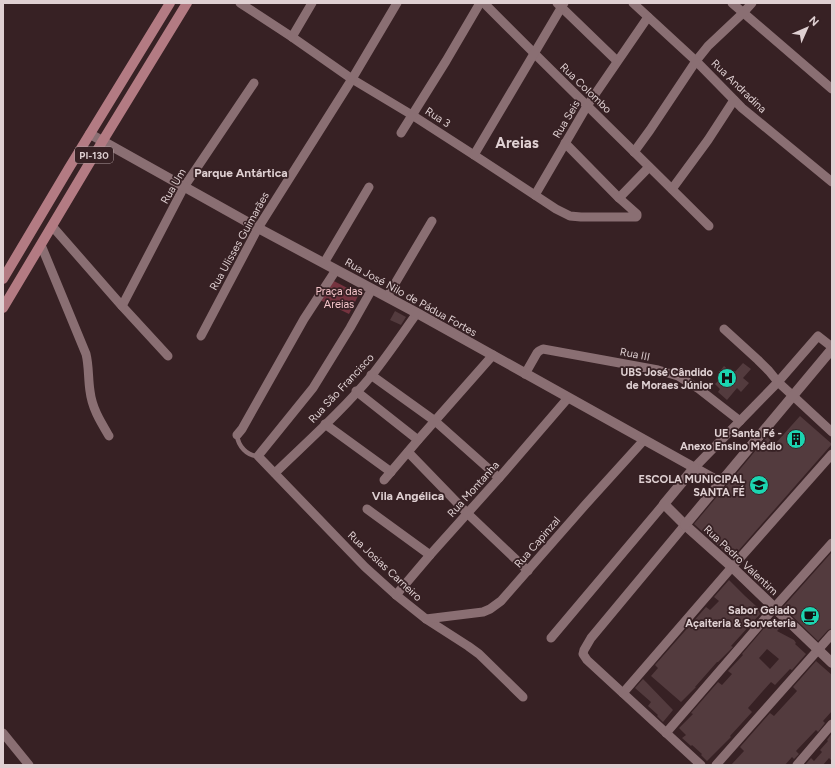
<svg xmlns="http://www.w3.org/2000/svg" width="835" height="768" font-family="Figtree,sans-serif">
	<style>
		.green { fill: #75333f }
		.building { fill: #533b3e; fill-rule: evenodd }
		.lines { fill: none; stroke-linecap: round; stroke-linejoin: round }
		.service { stroke: #8a6f73; stroke-width: 4.5 }
		.minor { stroke: #8a6f73; stroke-width: 9 }
		.tertiary { stroke: #8a6f73; stroke-width: 10 }
		.primary { stroke: #b37b83; stroke-width: 10 }
		.labels { text-anchor: middle; stroke-width: 3.5; stroke-linejoin: round; paint-order: stroke }
		.shield { fill: #372124; stroke: #ad9c9e; stroke-width: 1 }
		.shield-label { font-size: 10px; font-weight: bold; fill: #dfd0d2 }
		.street-label { font-size: 11px; fill: #dfd0d2; stroke: #372124 }
		.park-label { font-size: 11px; fill: #f4c5ca; stroke: #372124 }
		.poi-label { font-size: 11px; font-weight: bold; fill: #dfd0d2; stroke: #372124; text-anchor: end }
		.neighbourhood-label { font-size: 12px; font-weight: bold; fill: #dfd0d2; stroke: #372124 }
		.district-label { font-size: 15px; font-weight: bold; fill: #dfd0d2; stroke: #372124 }
	</style>
	<rect width="100%" height="100%" fill="#372124"/>
	<path class="green" d="M330 279 359 294 349 314 320 300Z"/>
	<g class="building">
		<path d="M395 311 406 317 401 325 390 320Z"/>
		<path d="M743 363 751 369 743 378 749 383 741 392 737 388 727 400 718 392 720 389 715 384 722 377 718 374 724 366 733 374Z"/>
		<path d="M800 416 832 444 732 558 694 524 767 437 775 444Z"/>
		<path d="M832 552V628L828 630 818 641 783 607Z"/>
		<path d="M729 580 745 596 756 606 762 612 731 646 733 647 718 662H717L695 687H696L681 702 651 676 658 668 655 665 706 607 710 610 719 601 714 597Z"/>
		<path d="M771 620 779 628V629L777 631 794 640 796 643 795 644 806 654 792 670 790 669 775 685 771 682 762 692 748 708 752 712 730 736 731 737 707 761 701 755 702 754 692 745 691 746 682 738 686 735 679 728 693 714 691 713 718 682 722 685 732 674 728 671 743 655 742 654ZM767 649 779 659 770 669 759 658Z"/>
		<path d="M816 661 832 675V711L823 721 825 723 818 732 816 730 796 751 799 754 794 759 792 757 785 765H731L744 751 740 747 770 713 774 716 797 691 793 687Z"/>
		<path d="M643 679 646 682 673 710 663 722 657 716 658 715 648 706 651 702 635 688Z"/>
		<path d="M832 733V761L829 758 823 765H805L811 758 814 761 822 752 820 750 828 741 827 740Z"/>
	</g>
	<g class="lines">
		<path class="service" d="M237 435C238 446 247 456 258 456"/>
		<g class="minor">
			<path d="M240 3 292 37 352 79 412 115 474 155 556 209 570 216 581 217H636L637 216V214L619 198 565 143"/>
			<path d="M484 3C558 78 634 151 709 226"/>
			<path d="M557 3 617 61"/>
			<path d="M633 3 696 61 742 108 832 182"/>
			<path d="M732 3 832 89"/>
			<path d="M292 37 312 3"/>
			<path d="M401 133 446 61 480 3"/>
			<path d="M634 152 650 130 696 61 708 46 743 13 752 3"/>
			<path d="M474 155 564 3"/>
			<path d="M672 189 708 140 734 100"/>
			<path d="M535 195 587 106 648 17"/>
			<path d="M619 198 649 167"/>
			<path d="M52 226 122 306 168 356"/>
			<path d="M41 245 86 354C89 366 88 378 90 391 92 408 100 421 109 436"/>
			<path d="M324 263 369 187"/>
			<path d="M372 289 350 328 313 388 258 456 365 567 396 595 426 619 468 646 479 654 523 697"/>
			<path d="M387 297 432 221"/>
			<path d="M122 306 184 187 254 83"/>
			<path d="M724 329 758 360 769 371 778 382 832 432"/>
			<path d="M201 336 258 228 352 79 397 3"/>
			<path d="M525 374 537 353 539 351 543 349 658 370 678 376 699 389 740 421"/>
			<path d="M371 375 435 421 499 478"/>
			<path d="M356 391 418 440"/>
			<path d="M325 424 391 472"/>
			<path d="M237 435 242 429 304 319 336 270"/>
			<path d="M408 452 467 513 528 571"/>
			<path d="M694 468 778 382 818 336 832 347"/>
			<path d="M275 473C308 441 343 410 372 375 388 355 402 334 417 313"/>
			<path d="M384 480 418 440 493 355"/>
			<path d="M367 509 430 555"/>
			<path d="M685 525 591 638 584 650 583 654 587 660 701 765"/>
			<path d="M396 595 430 555 499 478 568 398"/>
			<path d="M426 619 483 612 490 609 501 601 586 504 644 440"/>
			<path d="M551 638 664 504"/>
			<path d="M623 693 732 567 832 454"/>
			<path d="M3 733 29 765"/>
			<path d="M666 733 774 608 832 543"/>
			<path d="M716 765 832 634"/>
			<path d="M797 765 832 724"/>
		</g>
		<g class="tertiary">
			<path d="M90 134 258 228 417 313 720 482"/>
			<path d="M694 468 664 504 685 525 732 567 832 663"/>
			<path d="M685 525 832 349"/>
		</g>
		<g class="primary">
			<path d="M3 279 69 168 170 3"/>
			<path d="M3 308 102 142 187 3"/>
		</g>
	</g>
	<defs>
		<g id="hospital-disc" transform="scale(1)"><circle r="9.5" fill="#1cd5b1" stroke="#372124"/><path d="M-5-5h3v3.5h4V-5h3V5h-3V1.5h-4V5h-3Z" fill="#111"/></g>
		<g id="building-disc" transform="scale(1)"><circle r="9.5" fill="#1cd5b1" stroke="#372124"/><path d="M-4-6H4V6H1V3H-1V6H-4ZM-2.5-4.3h1.7v1.8h-1.7ZM.8-4.3h1.7v1.8H.8ZM-2.5-1h1.7V.8h-1.7ZM.8-1h1.7V.8H.8Z" fill="#111"/></g>
		<g id="school-disc" transform="scale(1)"><circle r="9.5" fill="#1cd5b1" stroke="#372124"/><path d="M0-5L7-2L0 1L-7-2ZM-4 1L0 2.5L4 1V4Q0 6-4 4Z" fill="#111"/></g>
		<g id="cafe-disc" transform="scale(1)"><circle r="9.5" fill="#1cd5b1" stroke="#372124"/><path d="M-5.5-4.5H6V0H3Q3 3.5 0 3.5H-2.5Q-5.5 3.5-5.5 0ZM3-3.2v2h1.7v-2ZM-6 4.5H4V6H-6Z" fill="#111"/></g>
	</defs>
	<g fill-rule="evenodd">
		<use href="#hospital-disc" x="727" y="378"/>
		<use href="#building-disc" x="796" y="439"/>
		<use href="#school-disc" x="759" y="485"/>
		<use href="#cafe-disc" x="810" y="616"/>
	</g>
	<g class="labels">
		<rect class="shield" x="75" y="147" width="38" height="16" rx="3"/>
		<g class="shield-label">
			<text x="94" y="159">PI-130</text>
		</g>
		<g class="street-label">
			<text transform="translate(739 86) rotate(44)" y="4">Rua Andradina</text>
			<text transform="translate(586 88) rotate(44)" y="4">Rua Colombo</text>
			<text transform="translate(438 117) rotate(33)" y="4">Rua 3</text>
			<text transform="translate(566 119) rotate(-59)" y="4">Rua Seis</text>
			<text transform="translate(173 186) rotate(-60)" y="4">Rua Um</text>
			<text transform="translate(239 241) rotate(-61)" y="4">Rua Ulisses Guimarães</text>
			<text transform="translate(411 297) rotate(29)" y="4">Rua José Nilo de Pádua Fortes</text>
			<text transform="translate(635 354) rotate(11)" y="4">Rua III</text>
			<text transform="translate(341 388) rotate(-47)" y="4">Rua São Francisco</text>
			<text transform="translate(473 489) rotate(-48)" y="4">Rua Montanha</text>
			<text transform="translate(537 542) rotate(-49)" y="4">Rua Capinzal</text>
			<text transform="translate(741 560) rotate(43)" y="4">Rua Pedro Valentim</text>
			<text transform="translate(385 566) rotate(43)" y="4">Rua Josias Carneiro</text>
		</g>
		<g class="park-label">
			<text x="339" y="295">Praça das<tspan x="339" dy="13">Areias</tspan></text>
		</g>
		<g class="poi-label">
			<text x="713" y="376">UBS José Cândido<tspan x="713" dy="13">de Moraes Júnior</tspan></text>
			<text x="782" y="437">UE Santa Fé -<tspan x="782" dy="13">Anexo Ensino Médio</tspan></text>
			<text x="745" y="483">ESCOLA MUNICIPAL<tspan x="745" dy="13">SANTA FÉ</tspan></text>
			<text x="796" y="614">Sabor Gelado<tspan x="796" dy="13">Açaiteria &amp; Sorveteria</tspan></text>
		</g>
		<g class="neighbourhood-label">
			<text x="241" y="177">Parque Antártica</text>
			<text x="408" y="500">Vila Angélica</text>
		</g>
		<g class="district-label">
			<text x="517" y="148">Areias</text>
		</g>
	</g>
	<rect width="835" height="768" fill="none" stroke="#dfd0d2" stroke-width="8"/>
	<g transform="translate(807 28) rotate(45)" stroke="#372124" stroke-width="3" paint-order="stroke">
	<path d="M0-3L7 15L0 10L-7 15Z" fill="#dfd0d2"/>
	<text y="-6" font-size="11" font-weight="bold" text-anchor="middle" fill="#dfd0d2">N</text>
	</g>
</svg>
